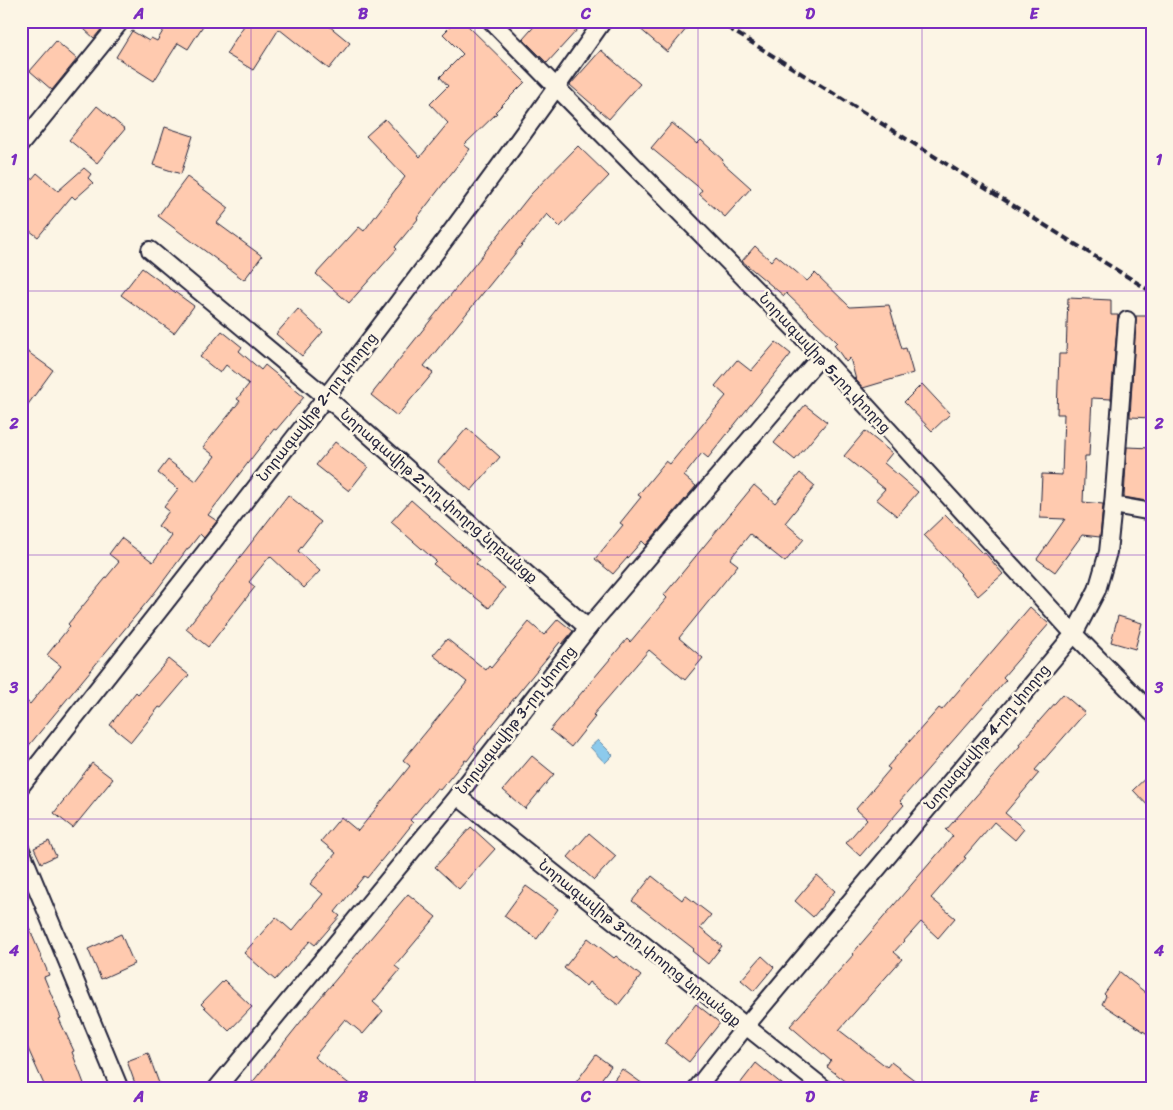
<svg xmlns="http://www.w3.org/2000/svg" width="1173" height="1110" font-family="Sriracha,'Noto Sans Armenian',sans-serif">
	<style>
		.water { fill: #8ccaec; stroke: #6287a5 }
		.building { fill: #ffcaaf; stroke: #22223b }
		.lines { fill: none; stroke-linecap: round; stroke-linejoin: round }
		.street-casing { stroke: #22223b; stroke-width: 20 }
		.street { stroke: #fcf5e5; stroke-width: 16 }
		.rail { stroke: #22223b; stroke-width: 4; stroke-dasharray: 8 4; stroke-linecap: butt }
		.grid { fill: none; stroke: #7b2cbf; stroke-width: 1; stroke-opacity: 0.55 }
		.labels { text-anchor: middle; stroke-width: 5; stroke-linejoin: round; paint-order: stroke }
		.street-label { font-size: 15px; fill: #22223b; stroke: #fcf5e5 }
		.neatline { fill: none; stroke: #7b2cbf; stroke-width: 2 }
		.grid-label { font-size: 16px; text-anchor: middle; font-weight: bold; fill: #7b2cbf }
	</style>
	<rect width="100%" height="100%" fill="#fcf5e5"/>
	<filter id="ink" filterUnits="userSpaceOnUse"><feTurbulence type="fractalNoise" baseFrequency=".02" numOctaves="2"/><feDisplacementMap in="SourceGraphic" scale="10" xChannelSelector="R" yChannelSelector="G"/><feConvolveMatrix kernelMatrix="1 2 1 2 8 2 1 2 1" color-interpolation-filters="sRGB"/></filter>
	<g filter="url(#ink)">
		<path class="water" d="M598 740 613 755 605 763 590 747Z"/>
		<g class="building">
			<path d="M75 21H108L94 38Z"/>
			<path d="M169 21H206L188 49 178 43 154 81 116 57 132 31 149 41 151 38 157 41Z"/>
			<path d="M247 21H323L350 43 329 69 279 29 253 70 226 54Z"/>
			<path d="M456 21H463L525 82 495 112 497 113 464 145 470 149 417 218 418 219 395 247 397 249 349 303 316 274 359 227 364 231 405 177 366 136 385 119 420 157 448 123 430 104 448 86 440 77 463 54 443 34Z"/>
			<path d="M539 21H569L578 29 547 63 523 39Z"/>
			<path d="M631 21H693L667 52Z"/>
			<path d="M56 41 77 59 52 90 30 71Z"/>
			<path d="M601 50 640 84 609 119 570 85Z"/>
			<path d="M97 106 125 129 97 163 69 140Z"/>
			<path d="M672 123 697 144 701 140 723 160 722 162 751 188 725 217 699 194 702 190 651 148Z"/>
			<path d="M165 127 193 136 181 174 153 165Z"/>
			<path d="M578 146 609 176 560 227 547 214 424 366 433 373 397 416 371 395 531 194Z"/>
			<path d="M84 168 91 174 88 178 93 183 75 199 72 196 38 237 21 224V192L37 173 58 191Z"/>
			<path d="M187 177 229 208 217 223 262 256 244 280 158 216Z"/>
			<path d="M755 246 771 261 776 255 807 281 815 273 850 307 889 305 902 349 906 348 913 373 863 388 856 380 850 358 846 362 834 345 837 342 786 293 784 296 742 261Z"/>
			<path d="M142 268 194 306 174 333 121 295Z"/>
			<path d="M1068 298 1111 300V315H1118L1111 399 1092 398 1089 456H1085L1083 502 1103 504 1100 537 1082 535 1055 572 1037 559 1065 519 1040 518 1042 474 1062 475 1064 414H1057L1059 354H1066Z"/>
			<path d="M298 309 323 332 302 356 276 334Z"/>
			<path d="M1136 316H1152V418L1130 417Z"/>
			<path d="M222 331 242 347 239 351 261 370 265 365 304 397 276 430 274 429 208 515 217 521 204 538 200 534 189 548H188L156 591 21 755V696L30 704 61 666 47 655 70 626 68 624 119 562 109 554 121 538 153 562 172 536 158 526 169 511 164 507 178 489 158 473 168 460 196 481 215 456 203 447 240 401 237 399 249 384 226 365 220 373 200 357Z"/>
			<path d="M776 342 791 354 708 458 702 453 684 476 696 486 646 545 642 541 613 574 595 559 623 525 620 523 641 497 638 495 666 461 670 464 726 396 715 386 737 360 751 371Z"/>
			<path d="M21 347 53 370 21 414Z"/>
			<path d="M922 384 950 414 932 431 904 402Z"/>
			<path d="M805 405 827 422 795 460 774 443Z"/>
			<path d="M467 428 500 457 471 491 438 462Z"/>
			<path d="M865 431 892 453 884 463 918 492 897 516 876 499 885 489 844 456Z"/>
			<path d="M335 442 368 467 349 491 316 465Z"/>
			<path d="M1127 447 1152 448V502L1124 497Z"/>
			<path d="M800 473 815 486 785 523 804 539 785 562 750 534 730 559 738 565 679 638 703 658 685 680 649 650 593 715 595 717 571 747 550 730 627 639 630 642 667 598 664 595 754 485 775 503Z"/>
			<path d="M288 495 321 522 298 551 320 571 304 588 270 556 249 582 255 587 208 647 186 629 238 562 237 561Z"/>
			<path d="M411 500 479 560 476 564 505 588 489 608 433 564 436 561 391 522Z"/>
			<path d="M945 515 983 554 985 553 1003 574 978 596 960 575 961 574 924 535Z"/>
			<path d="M1030 607 1049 624 1003 677 1006 680 900 801 904 805 860 856 846 843 867 819 856 809 890 769 887 767 939 708 942 710Z"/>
			<path d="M1118 616 1142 623 1135 649 1111 642Z"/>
			<path d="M558 619 573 631 562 644 560 642 519 692 474 748 476 749 467 761 465 760 440 790 437 788 410 820 413 823 390 852 389 851 367 878 364 876 335 912 340 916 315 945 310 941 275 980 244 953 276 917 292 931 323 894 310 884 336 853 321 841 341 817 358 831 410 766 403 760 467 682 433 655 447 639 486 670 489 666 491 668 529 622 544 635Z"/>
			<path d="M169 659 189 675 161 708 159 707 131 742 110 725 136 692 138 694Z"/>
			<path d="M1063 694 1085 713 1035 770 1039 773 1005 813 1024 829 1015 840 994 822 964 857 966 858 931 898 955 918 938 938 921 922 894 952 902 959 839 1030 887 1067 891 1062 926 1089H856L827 1067 831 1061 790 1026 854 954 853 953 953 836 946 830 1020 746 1019 744Z"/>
			<path d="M532 756 554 774 525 809 503 790Z"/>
			<path d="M92 763 113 779 73 828 54 813Z"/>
			<path d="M1152 772V810L1133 790Z"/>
			<path d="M471 827 495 849 459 889 435 867Z"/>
			<path d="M589 833 616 856 594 880 568 857Z"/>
			<path d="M49 841 56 856 41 863 34 848Z"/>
			<path d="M817 875 835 891 813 917 795 901Z"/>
			<path d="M652 876 682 900 685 895 711 915 700 928 722 946 708 964 692 951 694 949 632 901Z"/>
			<path d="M526 886 558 909 537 939 504 916Z"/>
			<path d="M408 894 436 917 395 966 400 970 373 1002 383 1011 363 1034 345 1019 314 1057 356 1089H247L315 1004Z"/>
			<path d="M21 909 49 975 44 977 61 1018 59 1019 74 1051 72 1052 86 1089H46L21 1033Z"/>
			<path d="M121 934 134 964 101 979 88 949Z"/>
			<path d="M588 938 614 958 616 956 641 976 618 1005 589 982 586 986 564 968Z"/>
			<path d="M762 956 774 967 754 991 741 980Z"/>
			<path d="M1120 972 1152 998V1037L1102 1004 1106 996 1104 994Z"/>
			<path d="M224 980 252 1007 229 1031 201 1004Z"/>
			<path d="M696 1004 720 1023 689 1062 665 1043Z"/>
			<path d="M148 1053 160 1086 151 1089H137L127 1061Z"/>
			<path d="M596 1055 611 1066 594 1089H571Z"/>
			<path d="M756 1063 788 1089H736Z"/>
			<path d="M622 1069 650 1089H623L613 1081Z"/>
		</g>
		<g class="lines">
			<g class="street-casing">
				<g id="street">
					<path d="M491 21 821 356 1074 634 1152 713"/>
					<path d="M21 144 121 21"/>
					<path d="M150 250 326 397 588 628"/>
					<path d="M1113 505 1152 512"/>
					<path d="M21 786C219 534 420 284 603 21"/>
					<path d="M457 796 825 1089"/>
					<path d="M21 850 120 1089"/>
					<path d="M216 1089 457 796 588 628 821 356"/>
					<path d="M696 1089 745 1027 1074 634 1097 590 1108 552 1113 505 1127 320"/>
				</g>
			</g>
			<use href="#street" class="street"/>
			<path class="rail" d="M717 21 1152 292"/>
		</g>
	</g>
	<path class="grid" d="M251 21V1089M475 21V1089M698 21V1089M922 21V1089M21 291H1152M21 555H1152M21 819H1152"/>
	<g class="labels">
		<g class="street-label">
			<text transform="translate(825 363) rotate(47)" y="5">Նորագավիթ 5-րդ փողոց</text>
			<text transform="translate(317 407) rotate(-52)" y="5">Նորագավիթ 2-րդ փողոց</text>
			<text transform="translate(439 496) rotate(41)" y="5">Նորագավիթ 2-րդ փողոց նրբանցք</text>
			<text transform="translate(516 720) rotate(-52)" y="5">Նորագավիթ 3-րդ փողոց</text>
			<text transform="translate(987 737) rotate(-50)" y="5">Նորագավիթ 4-րդ փողոց</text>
			<text transform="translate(640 943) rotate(39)" y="5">Նորագավիթ 3-րդ փողոց նրբանցք</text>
		</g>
	</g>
	<rect width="1173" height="1110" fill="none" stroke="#fcf5e5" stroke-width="55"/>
	<rect x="28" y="28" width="1118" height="1054" class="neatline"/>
	<g class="grid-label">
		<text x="139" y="19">A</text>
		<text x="363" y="19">B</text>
		<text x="586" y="19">C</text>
		<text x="810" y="19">D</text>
		<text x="1034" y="19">E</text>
		<text x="14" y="165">1</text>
		<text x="1159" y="165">1</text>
		<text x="14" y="429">2</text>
		<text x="1159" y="429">2</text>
		<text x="14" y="693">3</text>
		<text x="1159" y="693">3</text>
		<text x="14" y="956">4</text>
		<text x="1159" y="956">4</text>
		<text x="139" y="1102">A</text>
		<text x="363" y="1102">B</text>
		<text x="586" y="1102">C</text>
		<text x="810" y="1102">D</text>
		<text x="1034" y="1102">E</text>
	</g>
</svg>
